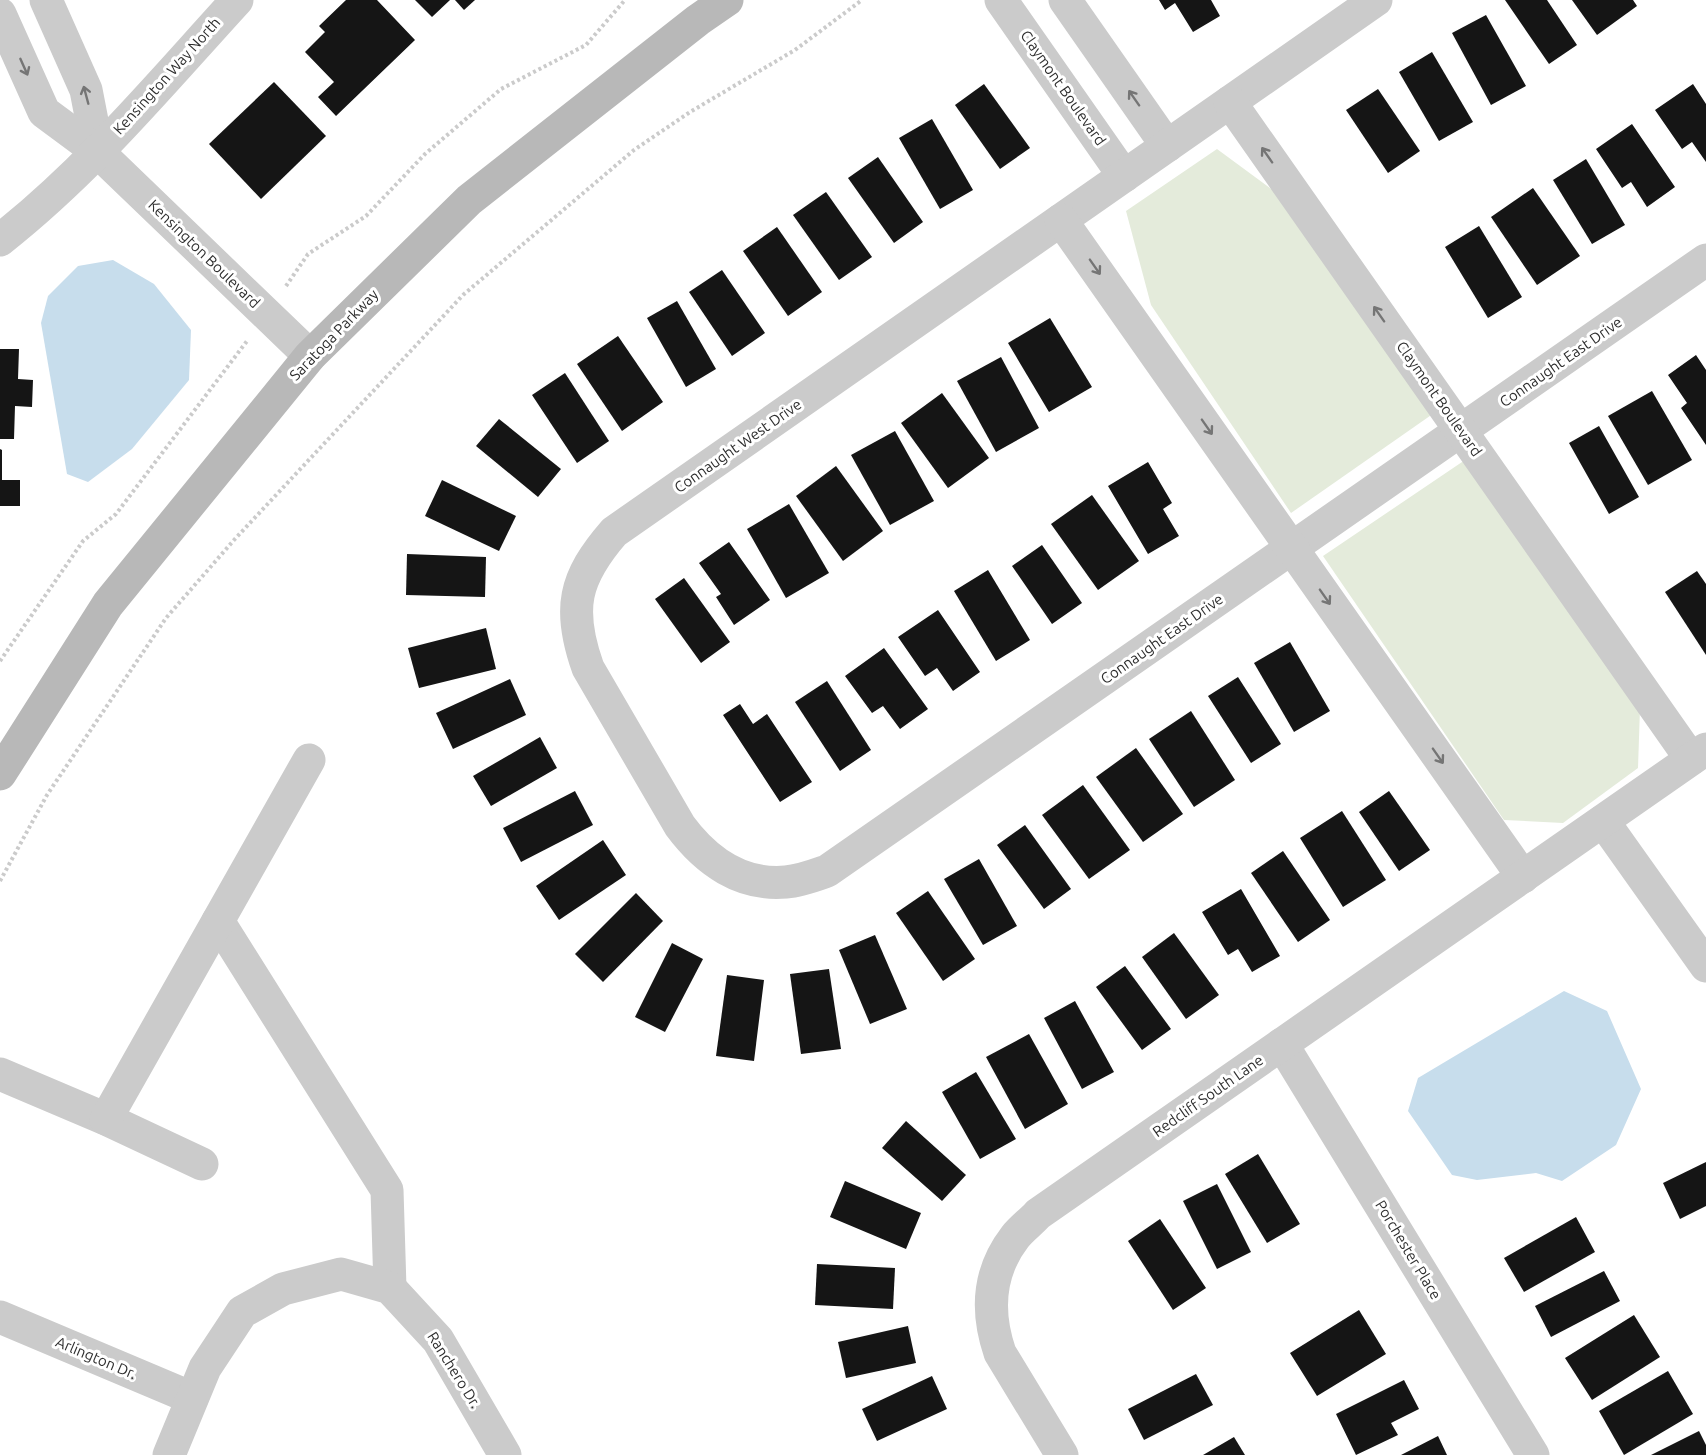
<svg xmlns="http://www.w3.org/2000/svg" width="1706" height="1455" font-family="Ubuntu,sans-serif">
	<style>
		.green { fill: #e4ebdb }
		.water { fill: #c7ddec }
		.building { fill: #151515 }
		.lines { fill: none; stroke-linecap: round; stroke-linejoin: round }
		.path { stroke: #cbcbcb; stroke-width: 4; stroke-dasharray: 3 3; stroke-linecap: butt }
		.street { stroke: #cbcbcb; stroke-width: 33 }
		.secondary { stroke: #b8b8b8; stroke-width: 33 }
		.oneway { stroke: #757575 }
		.labels { text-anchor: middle; stroke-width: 6; stroke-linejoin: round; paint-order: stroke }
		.street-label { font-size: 15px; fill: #2e2e2e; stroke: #fff }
	</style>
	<rect width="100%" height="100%" fill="#fff"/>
	<g class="green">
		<path d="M1217 149 1293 205 1437 411 1291 513 1151 305 1126 211Z"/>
		<path d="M1465 460 1640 708 1638 768 1563 823 1504 820 1323 556Z"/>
	</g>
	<g class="water">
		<path d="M113 260 154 284 191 330 189 380 132 449 88 482 67 474 41 323 48 296 78 266Z"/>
		<path d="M1564 991 1607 1011 1641 1089 1616 1145 1562 1181 1536 1173 1477 1180 1452 1175 1408 1111 1418 1078Z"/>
	</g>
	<g class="building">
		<path d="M346 0H377L415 40 336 116 318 97 334 82 305 52 325 32 319 26Z"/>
		<path d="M415 0H450L432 17Z"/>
		<path d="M455 0H475L464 10Z"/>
		<path d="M1159 0H1211L1220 16 1193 32 1175 3 1165 10Z"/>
		<path d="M1505 0H1547L1577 45 1549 64Z"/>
		<path d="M1572 0H1633L1637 6 1597 35Z"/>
		<path d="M1486 15 1526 86 1491 105 1452 33Z"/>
		<path d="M1432 52 1473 122 1439 141 1399 72Z"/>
		<path d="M274 82 326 136 261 199 209 144Z"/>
		<path d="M984 84 1030 148 1000 169 955 105Z"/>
		<path d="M1693 84 1706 104V162L1692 142 1682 149 1655 110Z"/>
		<path d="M1378 89 1420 151 1388 173 1346 110Z"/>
		<path d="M932 119 973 190 940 209 899 138Z"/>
		<path d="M1632 124 1675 187 1647 207 1631 182 1622 188 1596 149Z"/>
		<path d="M878 157 923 222 894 243 848 178Z"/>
		<path d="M1586 159 1625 225 1592 244 1553 180Z"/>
		<path d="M1533 188 1580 256 1537 285 1491 217Z"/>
		<path d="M826 192 872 257 839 280 793 215Z"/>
		<path d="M1479 226 1522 297 1488 318 1445 247Z"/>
		<path d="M777 227 822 292 788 316 743 251Z"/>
		<path d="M722 270 765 333 732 356 689 292Z"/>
		<path d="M677 301 716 369 686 387 647 318Z"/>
		<path d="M1050 318 1092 387 1049 412 1008 343Z"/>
		<path d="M618 336 663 402 622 431 577 364Z"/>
		<path d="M0 349H19L18 379 33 380 32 407 15 406 14 439H0Z"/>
		<path d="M1696 355 1706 370V445L1681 408 1687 403 1668 375Z"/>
		<path d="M1001 357 1039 428 996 452 957 381Z"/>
		<path d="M565 373 609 441 577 463 532 395Z"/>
		<path d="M1652 391 1692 460 1648 485 1608 416Z"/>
		<path d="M942 393 989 458 948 488 901 423Z"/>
		<path d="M499 419 561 469 538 497 476 446Z"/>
		<path d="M1599 426 1639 497 1609 514 1569 443Z"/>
		<path d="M895 431 934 501 890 525 851 455Z"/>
		<path d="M0 449 2 450V480H20V506H0Z"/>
		<path d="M1148 462 1172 503 1163 509 1179 536 1148 554 1108 486Z"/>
		<path d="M836 466 883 531 843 561 796 496Z"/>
		<path d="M442 480 516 516 499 551 425 516Z"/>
		<path d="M1092 495 1139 561 1098 590 1051 524Z"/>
		<path d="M789 504 829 573 786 598 747 529Z"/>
		<path d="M729 542 770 600 734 625 716 597 721 594 699 563Z"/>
		<path d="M1042 545 1082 603 1052 624 1012 566Z"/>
		<path d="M407 554 486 557 485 597 406 595Z"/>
		<path d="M988 570 1030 640 996 661 954 591Z"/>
		<path d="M1697 571 1706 584V655L1665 592Z"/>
		<path d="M684 578 730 642 701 663 655 599Z"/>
		<path d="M938 610 980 672 953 691 937 668 925 676 898 637Z"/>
		<path d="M486 628 496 669 419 688 408 648Z"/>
		<path d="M1290 642 1330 711 1294 732 1254 663Z"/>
		<path d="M884 648 928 709 900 729 883 706 872 713 845 676Z"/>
		<path d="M1238 677 1281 744 1251 763 1208 696Z"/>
		<path d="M510 679 526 715 453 749 436 713Z"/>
		<path d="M827 681 871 750 840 771 795 702Z"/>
		<path d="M740 704 753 724 767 714 812 782 780 802 723 715Z"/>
		<path d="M1191 711 1235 780 1194 807 1149 739Z"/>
		<path d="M540 737 557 768 491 806 473 776Z"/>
		<path d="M1136 748 1183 814 1143 842 1096 777Z"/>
		<path d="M1083 785 1130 850 1089 879 1042 815Z"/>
		<path d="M575 791 593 825 521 862 503 828Z"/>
		<path d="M1389 791 1430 850 1399 871 1359 812Z"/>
		<path d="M1342 811 1386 880 1343 907 1300 838Z"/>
		<path d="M1025 825 1071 889 1044 909 997 845Z"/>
		<path d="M603 840 626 875 559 920 536 886Z"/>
		<path d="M1283 851 1330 920 1298 942 1251 873Z"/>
		<path d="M979 859 1017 926 983 945 944 879Z"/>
		<path d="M1241 889 1280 956 1252 972 1238 949 1228 955 1202 912Z"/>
		<path d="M928 891 975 959 943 981 896 913Z"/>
		<path d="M636 893 663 921 603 982 575 954Z"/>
		<path d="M1174 933 1219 995 1186 1019 1142 957Z"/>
		<path d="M875 935 907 1009 870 1024 839 950Z"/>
		<path d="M672 943 703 959 665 1032 635 1017Z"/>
		<path d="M1125 966 1171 1029 1142 1050 1096 987Z"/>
		<path d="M829 969 841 1049 801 1054 790 974Z"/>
		<path d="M727 975 764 980 754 1061 716 1056Z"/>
		<path d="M1075 1001 1114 1072 1082 1089 1044 1018Z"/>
		<path d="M1029 1034 1068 1104 1025 1129 986 1057Z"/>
		<path d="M976 1072 1016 1139 980 1159 942 1092Z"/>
		<path d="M906 1121 966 1175 942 1201 882 1148Z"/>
		<path d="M1258 1154 1300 1224 1267 1243 1225 1174Z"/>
		<path d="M1706 1162V1206L1680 1219 1663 1183Z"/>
		<path d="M845 1181 921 1213 906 1249 830 1217Z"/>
		<path d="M1217 1184 1251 1252 1217 1269 1183 1201Z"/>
		<path d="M1576 1217 1595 1252 1524 1292 1504 1258Z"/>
		<path d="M1160 1219 1206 1288 1173 1310 1128 1241Z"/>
		<path d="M817 1264 895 1268 893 1309 815 1305Z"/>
		<path d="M1604 1271 1620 1301 1551 1337 1535 1306Z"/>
		<path d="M1359 1310 1386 1354 1317 1396 1290 1353Z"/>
		<path d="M1634 1315 1660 1357 1592 1400 1565 1358Z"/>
		<path d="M908 1326 916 1363 846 1378 838 1342Z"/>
		<path d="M1668 1371 1693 1414 1624 1455 1599 1411Z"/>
		<path d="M1196 1374 1213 1405 1144 1440 1128 1409Z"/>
		<path d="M932 1376 947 1409 877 1441 862 1409Z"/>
		<path d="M1404 1380 1419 1409 1391 1423 1398 1435 1356 1455 1336 1414Z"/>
		<path d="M1699 1431 1706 1445V1455H1651Z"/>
		<path d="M1438 1436 1447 1455H1401Z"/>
		<path d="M1234 1437 1245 1455H1203Z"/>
	</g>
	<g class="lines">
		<g class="path">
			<path d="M286 286 308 254 366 216 425 154 501 89 586 45 625 0"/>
			<path d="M0 661 83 541 116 514 247 341"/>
			<path d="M0 881 47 795 166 618 234 540 463 295 634 150 690 112 795 50 862 0"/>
		</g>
		<g class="street">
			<path d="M46 0 86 90 98 152"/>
			<path d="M1001 0 1124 176"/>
			<path d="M1065 0 1167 146"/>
			<path d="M1376 0 614 532C574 578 567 609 588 668L680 826C706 861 741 886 786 882 800 881 813 876 827 871L1706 260"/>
			<path d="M0 14 44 112 98 152 310 356"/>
			<path d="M1230 102 1691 759"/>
			<path d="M1061 220 1523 877"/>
			<path d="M0 240C89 170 161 83 237 0"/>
			<path d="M1603 821 1706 966"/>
			<path d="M218 921 387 1190 390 1288"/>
			<path d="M1282 1044 1533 1455"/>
			<path d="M0 1074 106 1119 202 1164"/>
			<path d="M106 1119 309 760"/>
			<path d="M0 1317 192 1398"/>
			<path d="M169 1455 205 1368 242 1312 283 1289 341 1274 390 1288 438 1340 505 1455"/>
			<path d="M1062 1455 1000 1353C986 1312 988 1272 1015 1237 1021 1229 1031 1222 1038 1214L1706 749"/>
		</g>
		<path class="secondary" d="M0 774 108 604 310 356 469 200 698 20 727 0"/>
	</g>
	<defs><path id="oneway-shaft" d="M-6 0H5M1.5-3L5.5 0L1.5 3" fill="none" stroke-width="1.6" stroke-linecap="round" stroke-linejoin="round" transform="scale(1.5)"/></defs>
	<g class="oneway">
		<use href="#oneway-shaft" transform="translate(24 67) rotate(66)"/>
		<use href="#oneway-shaft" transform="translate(86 95) rotate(-105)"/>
		<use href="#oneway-shaft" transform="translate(1134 98) rotate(-125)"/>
		<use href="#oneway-shaft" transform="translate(1267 155) rotate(-125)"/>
		<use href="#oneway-shaft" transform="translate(1095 267) rotate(55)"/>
		<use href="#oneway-shaft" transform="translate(1379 314) rotate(-125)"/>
		<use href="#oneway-shaft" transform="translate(1207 427) rotate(55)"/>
		<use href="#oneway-shaft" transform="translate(1325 597) rotate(55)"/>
		<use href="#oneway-shaft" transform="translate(1438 756) rotate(55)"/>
	</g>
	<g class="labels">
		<g class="street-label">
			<text transform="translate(167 76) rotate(-48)" y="5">Kensington Way North</text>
			<text transform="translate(1063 88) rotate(55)" y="5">Claymont Boulevard</text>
			<text transform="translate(204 254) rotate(44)" y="5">Kensington Boulevard</text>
			<text transform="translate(334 335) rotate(-46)" y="5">Saratoga Parkway</text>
			<text transform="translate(1561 362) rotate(-35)" y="5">Connaught East Drive</text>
			<text transform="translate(1439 399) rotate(55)" y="5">Claymont Boulevard</text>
			<text transform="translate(738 446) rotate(-35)" y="5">Connaught West Drive</text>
			<text transform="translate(1162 639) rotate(-35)" y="5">Connaught East Drive</text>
			<text transform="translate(1208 1096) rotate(-35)" y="5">Redcliff South Lane</text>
			<text transform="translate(1408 1250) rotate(59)" y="5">Porchester Place</text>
			<text transform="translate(96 1358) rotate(23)" y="5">Arlington Dr.</text>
			<text transform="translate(454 1370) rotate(58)" y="5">Ranchero Dr.</text>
		</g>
	</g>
</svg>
